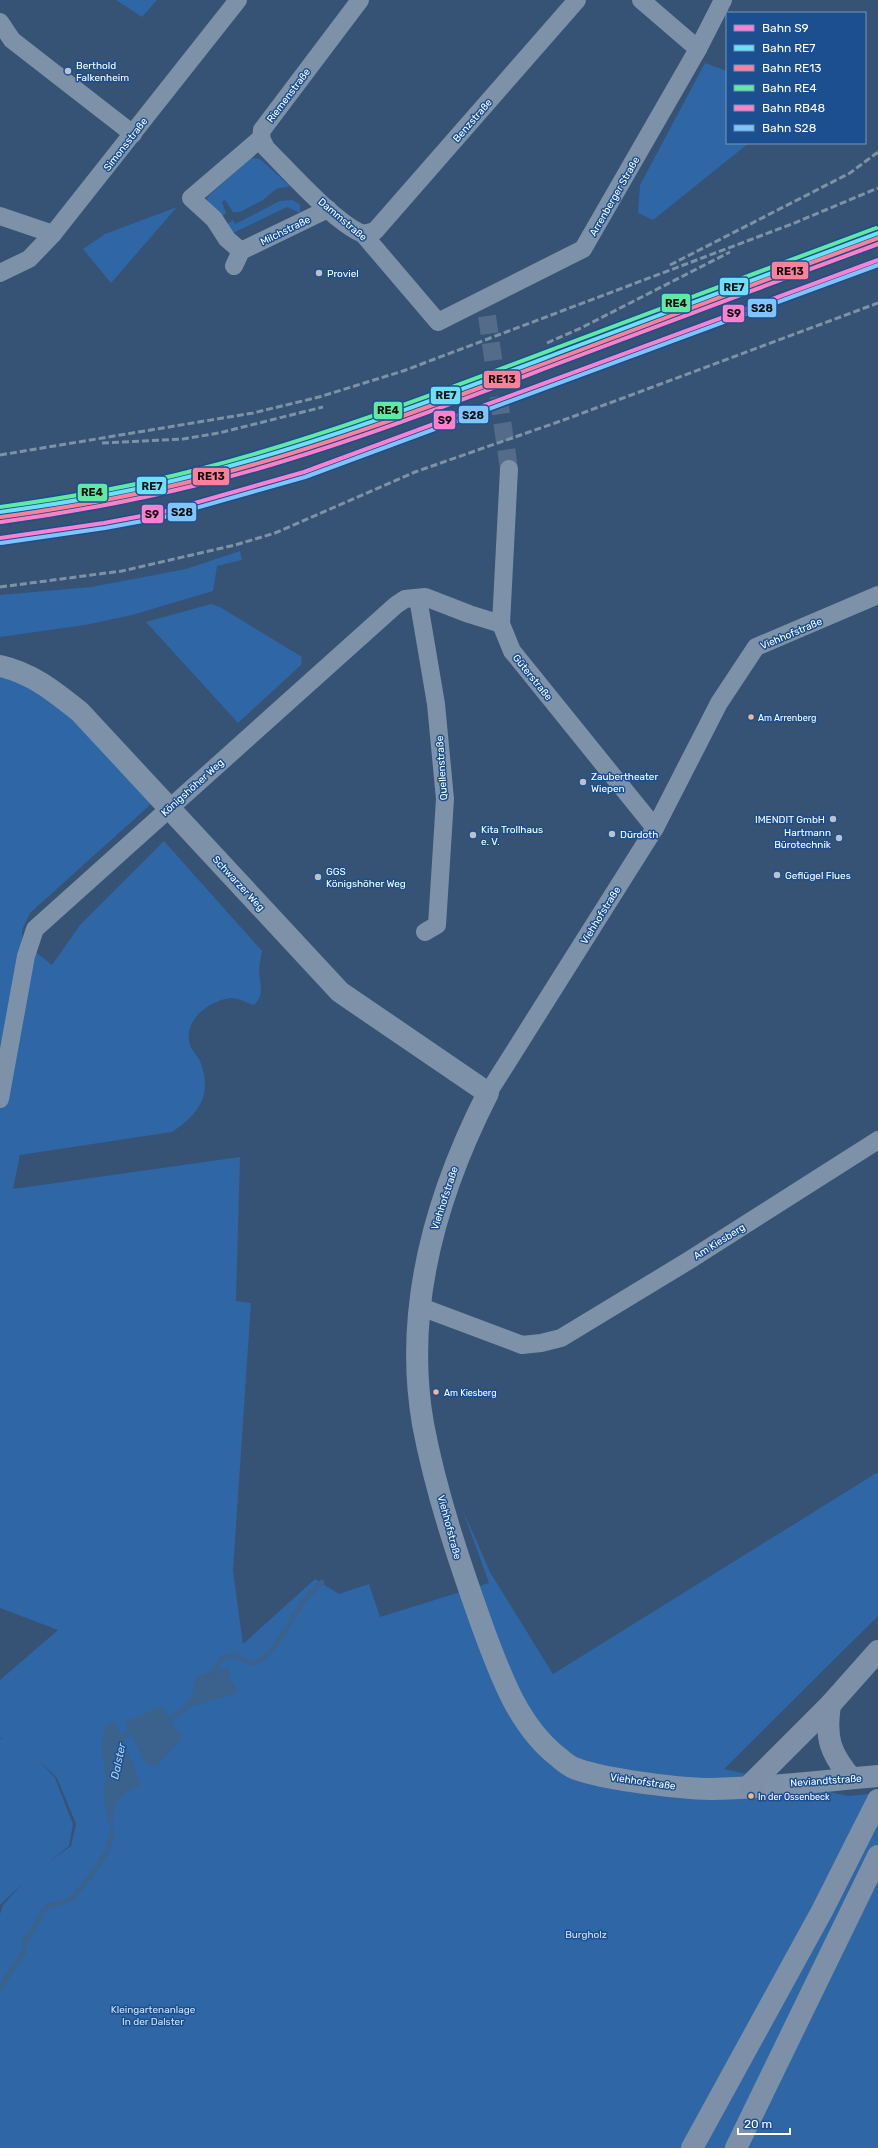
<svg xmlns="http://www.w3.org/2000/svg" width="878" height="2148" font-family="Rubik,sans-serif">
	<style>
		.green { fill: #2f66a5; fill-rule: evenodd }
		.water { fill: #3b618d }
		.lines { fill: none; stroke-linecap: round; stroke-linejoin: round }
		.stream { stroke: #3b618d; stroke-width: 5 }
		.minor-tunnel { stroke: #546c89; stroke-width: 18; stroke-dasharray: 18 9; stroke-linecap: butt }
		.minor { stroke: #7d92a8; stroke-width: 18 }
		.tertiary { stroke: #7d92a8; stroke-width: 22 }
		.trunk { stroke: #7e90a7; stroke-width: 22 }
		.rail { stroke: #7e92a7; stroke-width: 3; stroke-dasharray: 7 3; stroke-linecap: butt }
		.rail-1-casing { stroke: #1b4f8f; stroke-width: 7 }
		.rail-2-casing { stroke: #1b4f8f; stroke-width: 7 }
		.rail-3-casing { stroke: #1b4f8f; stroke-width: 7 }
		.rail-4-casing { stroke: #1b4f8f; stroke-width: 7 }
		.rail-5-casing { stroke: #1b4f8f; stroke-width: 7 }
		.rail-6-casing { stroke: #1b4f8f; stroke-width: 7 }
		.rail-1 { stroke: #ff80d1; stroke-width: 4 }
		.rail-2 { stroke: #6ddff8; stroke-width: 4 }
		.rail-3 { stroke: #ff8098; stroke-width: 4 }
		.rail-4 { stroke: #60e9a3; stroke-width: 4 }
		.rail-5 { stroke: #ff80c5; stroke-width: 4 }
		.rail-6 { stroke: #80c4ff; stroke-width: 4 }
		.poi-dot { fill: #b9c2ce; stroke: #1b4f8f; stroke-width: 1.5 }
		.bus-dot { fill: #f1b78d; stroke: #1b4f8f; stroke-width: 1.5 }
		.labels { text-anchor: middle; stroke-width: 3; stroke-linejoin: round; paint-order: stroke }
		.bus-label { font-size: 9px; fill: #fff; stroke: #1b4f8f; text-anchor: start }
		.poi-label { font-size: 10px; fill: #fff; stroke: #1b4f8f; text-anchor: start }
		.street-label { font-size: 10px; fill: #fff; stroke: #1b4f8f }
		.park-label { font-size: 10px; fill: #cfe3fa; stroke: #1b4f8f }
		.water-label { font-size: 11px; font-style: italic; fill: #b5d3f5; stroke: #1b4f8f }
		.line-badge { stroke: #1b4f8f; stroke-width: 1.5 }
		.pale-badge-label { font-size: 11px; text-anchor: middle; font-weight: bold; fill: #111 }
	</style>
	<rect width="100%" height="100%" fill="#365274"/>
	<g class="green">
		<path d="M116 0H157L142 17Z"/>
		<path d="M705 63 727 71V143H749L653 220 638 213 640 185Z"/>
		<path d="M251 158 260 159 290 186 276 189 263 200 240 212H233L225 200 222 202 226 213 219 220 208 207 207 197Z"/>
		<path d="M292 200 300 204V213L287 207 229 235 225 226 233 220 235 224 280 201Z"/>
		<path d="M177 207 111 283 83 249 105 234Z"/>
		<path d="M240 551 242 560 217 566 213 591 132 615 85 625 0 637V595L91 587 186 569Z"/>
		<path d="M211 604 220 607 302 657 301 665 238 723 146 622Z"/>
		<path d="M0 678C53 683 116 767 151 804L30 913 22 930V941L52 965 80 925 164 841 262 951C261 958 259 965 259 971 260 985 265 994 254 1005 247 1003 237 997 230 998 209 1001 183 1020 190 1045 192 1051 197 1055 200 1061 213 1093 200 1114 172 1132L20 1155 13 1189 240 1157 236 1301 251 1303 233 1571 243 1644 315 1579 339 1594 369 1584 380 1617 489 1583 462 1508 490 1572 553 1674 878 1472V1616L724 1769 848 1796 878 1793V2148H0V1914L3 1905 22 1884 0 1905V1739H3L0 1738V1680L58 1630 0 1608ZM40 1761 57 1778 76 1824 71 1846 50 1861 69 1846 73 1824 55 1778Z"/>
	</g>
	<g class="water">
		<path d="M230 1667 229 1677 238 1692 194 1706 191 1704 196 1676Z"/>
		<path d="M162 1706 182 1739 155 1767 144 1761 125 1722Z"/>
		<path d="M113 1722 119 1729 141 1785C108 1799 115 1805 112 1837L108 1823 103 1792 106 1776 101 1745 105 1726Z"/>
	</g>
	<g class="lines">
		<g class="stream">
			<path d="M209 1676 223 1658 236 1655C240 1658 246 1663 252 1663 272 1660 289 1622 299 1607 305 1598 314 1590 322 1582"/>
			<path d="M163 1722C175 1718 188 1708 194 1698"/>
			<path d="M121 1743C123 1735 128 1732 136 1730"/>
			<path d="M0 1988 24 1952V1942L35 1927 44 1910 47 1907 71 1899 91 1876 108 1850 112 1831"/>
		</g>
		<path class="minor-tunnel" d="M487 316 509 469"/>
		<g class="minor">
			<path d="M641 0 698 49"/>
			<path d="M0 22 12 40 133 134"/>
			<path d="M261 138 266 148C289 171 335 223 363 234L438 322 583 249 698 49 723 0"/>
			<path d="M0 216 53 234"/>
			<path d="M363 234 375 231 577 0"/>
			<path d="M241 251 227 239 214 219 191 198 261 138 262 130 360 0"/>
			<path d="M234 266 241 251 328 209"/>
			<path d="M0 273 29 259 53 234 238 0"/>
			<path d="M509 469 501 624 512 651 655 828"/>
			<path d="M418 598 436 704 445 799 437 925 425 932"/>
			<path d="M488 1093 655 828 719 703 756 647 878 595"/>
			<path d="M0 1099 26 956 35 929 396 605 405 599 425 597 469 614 501 624"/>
			<path d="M421 1307 522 1345 541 1343 561 1338 688 1261 878 1140"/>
		</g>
		<path class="tertiary" d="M0 666C32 673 55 692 80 712L340 992 488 1093C436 1195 403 1309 423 1424 436 1493 459 1561 483 1628 500 1674 518 1725 557 1756 562 1760 568 1766 574 1768 591 1775 612 1778 630 1781 657 1785 685 1789 712 1789 767 1788 823 1781 878 1776"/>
		<g class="trunk">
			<path d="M830 1705C825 1738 830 1753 851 1778"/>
			<path d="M749 1786 830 1705 878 1651"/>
			<path d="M692 2148 822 1911 878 1800"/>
			<path d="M736 2148 878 1856"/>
		</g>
		<g class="rail">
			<path d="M670 265 850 173 878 152"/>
			<path d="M547 343 581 328 730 252"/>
			<path d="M102 443 183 439 219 433 323 407"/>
			<path d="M0 455 253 413 319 397 403 371 792 224 878 188"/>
			<path d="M0 587 122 571 235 545 275 533 415 472 572 417 878 303"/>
		</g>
		<g class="rail-1-casing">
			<path id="rail-1" d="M0 538 104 523 163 512 304 472 878 260"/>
		</g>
		<g class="rail-2-casing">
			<path id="rail-2" d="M0 512C66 503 131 492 196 475 323 443 447 395 569 349 672 310 775 271 878 233"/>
		</g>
		<g class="rail-3-casing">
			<path id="rail-3" d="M1 517C67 508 132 496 197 480 324 448 447 400 570 354 672 315 775 276 878 238"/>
		</g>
		<g class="rail-4-casing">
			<path id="rail-4" d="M0 507C66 498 131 487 196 470 321 438 443 391 564 345 668 306 772 267 876 228"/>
		</g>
		<g class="rail-5-casing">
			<path id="rail-5" d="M1 522C67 513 132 501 197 485 324 454 448 405 570 359 673 320 775 282 878 244"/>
		</g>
		<g class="rail-6-casing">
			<path id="rail-6" d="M1 543 105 528 164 517 305 477 878 265"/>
		</g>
		<use href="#rail-1" class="rail-1"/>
		<use href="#rail-2" class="rail-2"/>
		<use href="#rail-3" class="rail-3"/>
		<use href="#rail-4" class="rail-4"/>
		<use href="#rail-5" class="rail-5"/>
		<use href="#rail-6" class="rail-6"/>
	</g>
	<g class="poi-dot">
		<circle cx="68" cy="71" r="4"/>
		<circle cx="319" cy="273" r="4"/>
		<circle cx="583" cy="782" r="4"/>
		<circle cx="833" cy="819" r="4"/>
		<circle cx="612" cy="834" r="4"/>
		<circle cx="473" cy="835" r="4"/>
		<circle cx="839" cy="838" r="4"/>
		<circle cx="777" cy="875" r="4"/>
		<circle cx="318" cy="877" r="4"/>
	</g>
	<g class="bus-dot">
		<circle cx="751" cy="717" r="3.5"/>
		<circle cx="436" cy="1392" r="3.5"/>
		<circle cx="751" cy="1796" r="3.5"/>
	</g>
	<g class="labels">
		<g class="bus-label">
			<text x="758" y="721">Am Arrenberg</text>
			<text x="444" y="1396">Am Kiesberg</text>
			<text x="758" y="1800">In der Ossenbeck</text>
		</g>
		<g class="poi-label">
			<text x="76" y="69">Berthold<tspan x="76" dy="12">Falkenheim</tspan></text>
			<text x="327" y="277">Proviel</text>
			<text x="591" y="780">Zaubertheater<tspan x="591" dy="12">Wiepen</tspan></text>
			<text x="825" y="823" text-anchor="end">IMENDIT GmbH</text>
			<text x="481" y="833">Kita Trollhaus<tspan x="481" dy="12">e. V.</tspan></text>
			<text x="831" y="836" text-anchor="end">Hartmann<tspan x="831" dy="12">Bürotechnik</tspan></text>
			<text x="620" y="838">Dürdoth</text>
			<text x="326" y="875">GGS<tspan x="326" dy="12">Königshöher Weg</tspan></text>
			<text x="785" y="879">Geflügel Flues</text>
		</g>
		<g class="street-label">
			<text transform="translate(288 95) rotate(-53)" y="4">Riemenstraße</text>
			<text transform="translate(472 120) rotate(-49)" y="4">Benzstraße</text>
			<text transform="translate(125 144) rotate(-52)" y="4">Simonsstraße</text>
			<text transform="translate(614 196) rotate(-60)" y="4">Arrenberger Straße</text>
			<text transform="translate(343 219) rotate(40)" y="4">Dammstraße</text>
			<text transform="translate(285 230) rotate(-26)" y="4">Milchstraße</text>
			<text transform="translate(791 633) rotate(-23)" y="4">Viehhofstraße</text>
			<text transform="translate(533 677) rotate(51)" y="4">Güterstraße</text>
			<text transform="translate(441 768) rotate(-94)" y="4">Quellenstraße</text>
			<text transform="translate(192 787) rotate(-42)" y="4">Königshöher Weg</text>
			<text transform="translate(239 883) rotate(47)" y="4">Schwarzer Weg</text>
			<text transform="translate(600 915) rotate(-58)" y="4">Viehhofstraße</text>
			<text transform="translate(444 1198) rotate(-72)" y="4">Viehhofstraße</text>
			<text transform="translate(719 1241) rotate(-32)" y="4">Am Kiesberg</text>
			<text transform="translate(450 1527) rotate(75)" y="4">Viehhofstraße</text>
			<text transform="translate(826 1780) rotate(-4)" y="4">Neviandtstraße</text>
			<text transform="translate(643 1781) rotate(8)" y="4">Viehhofstraße</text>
		</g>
		<g class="park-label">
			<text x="586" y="1938">Burgholz</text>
			<text x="153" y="2013">Kleingartenanlage<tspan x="153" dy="12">In der Dalster</tspan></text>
		</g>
		<g class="water-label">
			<text transform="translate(118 1761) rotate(-78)" y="4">Dalster</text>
		</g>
	</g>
	<g class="line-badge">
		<rect x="771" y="261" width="38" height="19" rx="4" fill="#ff8098"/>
		<rect x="719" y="277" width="30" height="19" rx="4" fill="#6ddff8"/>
		<rect x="661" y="293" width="30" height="20" rx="4" fill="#60e9a3"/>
		<rect x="747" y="298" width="30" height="20" rx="4" fill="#80c4ff"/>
		<rect x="722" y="304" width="23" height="19" rx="4" fill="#ff80d1"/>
		<rect x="483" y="370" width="38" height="19" rx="4" fill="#ff8098"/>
		<rect x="430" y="386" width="31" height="19" rx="4" fill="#6ddff8"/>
		<rect x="373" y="401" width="30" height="19" rx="4" fill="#60e9a3"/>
		<rect x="458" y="405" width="31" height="19" rx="4" fill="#80c4ff"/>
		<rect x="433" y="410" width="23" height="20" rx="4" fill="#ff80d1"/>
		<rect x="192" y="467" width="38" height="19" rx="4" fill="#ff8098"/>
		<rect x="136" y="476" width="31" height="19" rx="4" fill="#6ddff8"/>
		<rect x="77" y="483" width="31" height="19" rx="4" fill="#60e9a3"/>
		<rect x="167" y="502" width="30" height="20" rx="4" fill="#80c4ff"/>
		<rect x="141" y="504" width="23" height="20" rx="4" fill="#ff80d1"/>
	</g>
	<g class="pale-badge-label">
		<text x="790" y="275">RE13</text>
		<text x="734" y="291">RE7</text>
		<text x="676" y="307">RE4</text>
		<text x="762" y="312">S28</text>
		<text x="734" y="317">S9</text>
		<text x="502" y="383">RE13</text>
		<text x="446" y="399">RE7</text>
		<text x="388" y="414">RE4</text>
		<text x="473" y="419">S28</text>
		<text x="445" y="424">S9</text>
		<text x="211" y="480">RE13</text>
		<text x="152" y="490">RE7</text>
		<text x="92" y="496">RE4</text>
		<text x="182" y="516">S28</text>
		<text x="152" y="518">S9</text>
	</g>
	<rect x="726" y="12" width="140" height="132" fill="#1b4f8f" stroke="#7695bc"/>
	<rect x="734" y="25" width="20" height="6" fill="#ff80d1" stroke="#7695bc"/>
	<text x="762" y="32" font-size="12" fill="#ffffff">Bahn S9</text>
	<rect x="734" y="45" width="20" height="6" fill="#6ddff8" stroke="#7695bc"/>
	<text x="762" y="52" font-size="12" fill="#ffffff">Bahn RE7</text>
	<rect x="734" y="65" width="20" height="6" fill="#ff8098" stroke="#7695bc"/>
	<text x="762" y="72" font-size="12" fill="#ffffff">Bahn RE13</text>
	<rect x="734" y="85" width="20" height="6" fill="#60e9a3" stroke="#7695bc"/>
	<text x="762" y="92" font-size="12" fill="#ffffff">Bahn RE4</text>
	<rect x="734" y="105" width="20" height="6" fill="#ff80c5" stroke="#7695bc"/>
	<text x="762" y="112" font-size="12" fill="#ffffff">Bahn RB48</text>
	<rect x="734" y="125" width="20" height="6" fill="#80c4ff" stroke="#7695bc"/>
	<text x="762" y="132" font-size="12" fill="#ffffff">Bahn S28</text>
	<path d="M738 2128v6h52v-6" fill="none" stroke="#ffffff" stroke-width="2"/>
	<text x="744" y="2128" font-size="12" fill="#ffffff" stroke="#1b4f8f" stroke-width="3" paint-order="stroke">20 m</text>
</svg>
